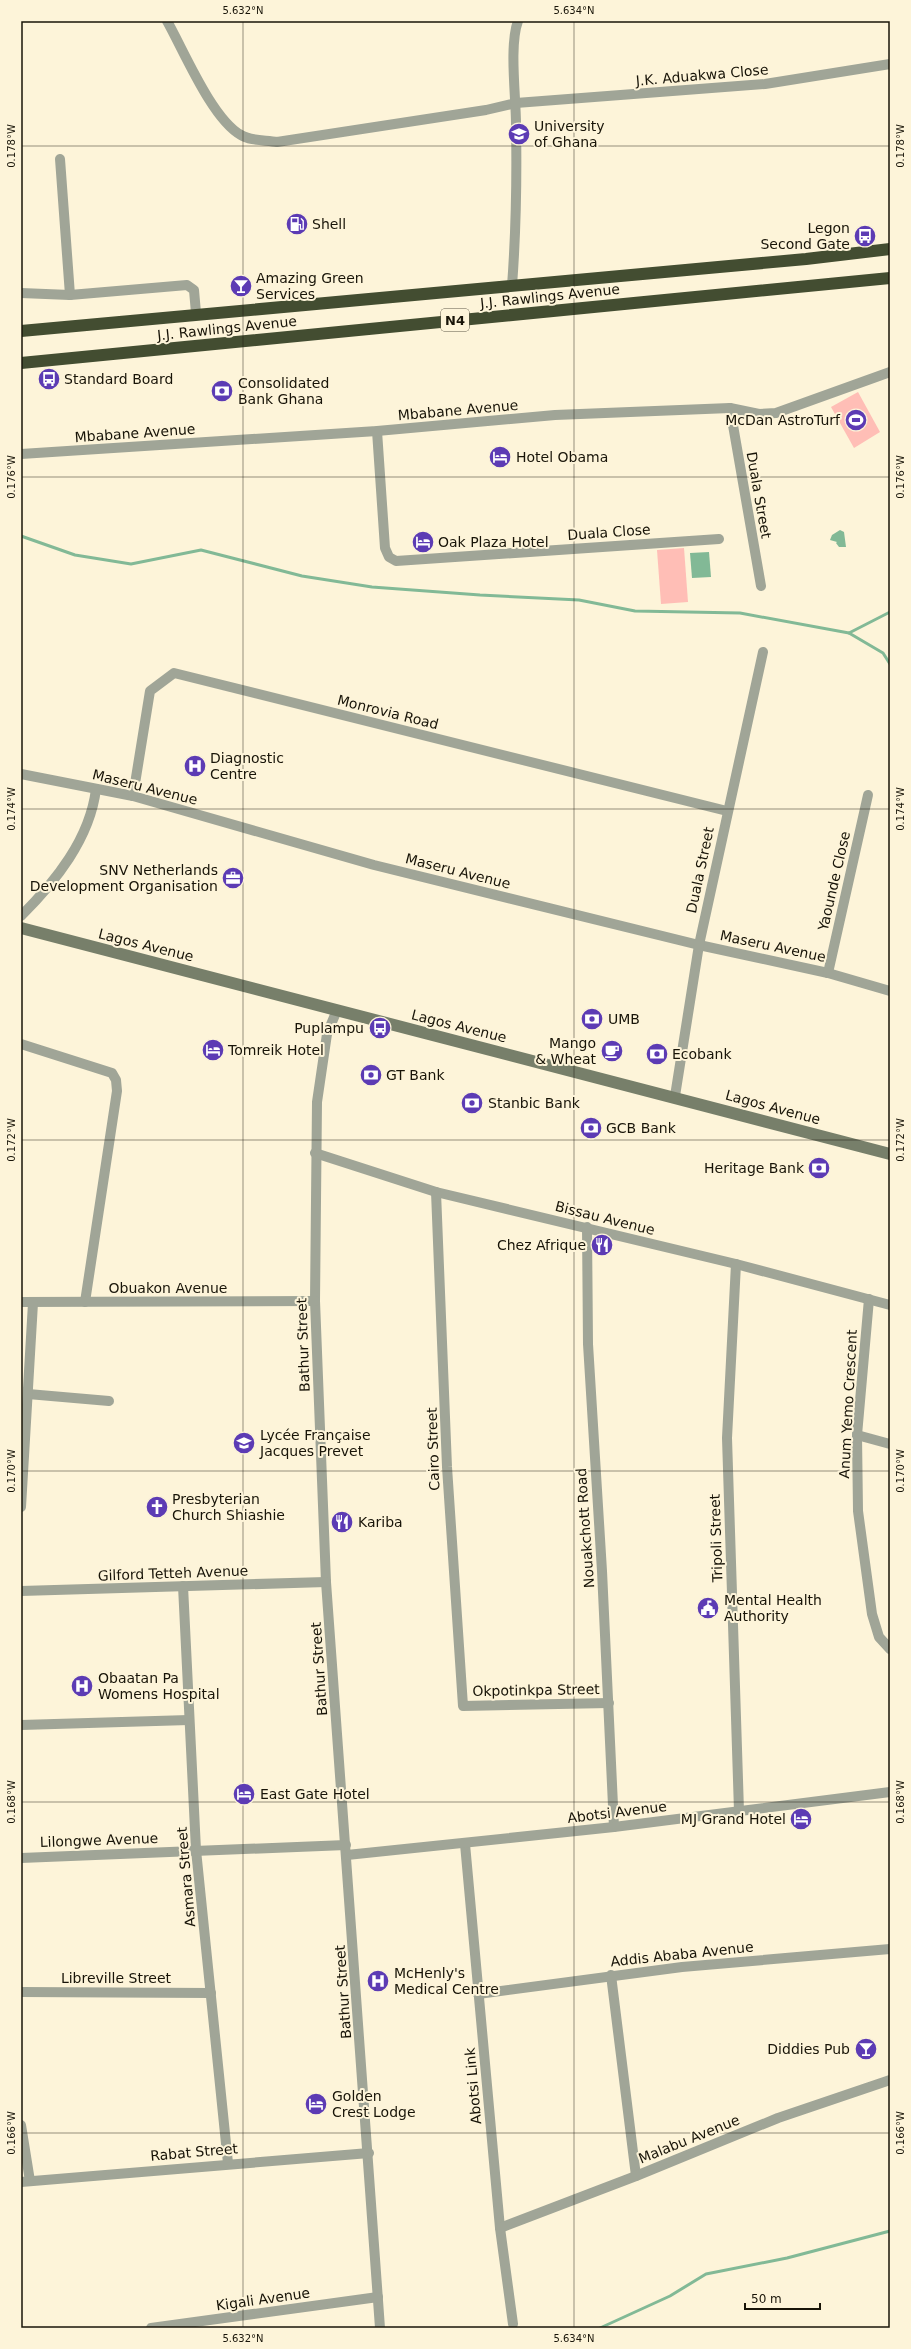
<svg xmlns="http://www.w3.org/2000/svg" width="911" height="2349" font-family="'DejaVu Sans',sans-serif">
	<style>
		.green { fill: #ffbeb6 }
		.water { fill: #82b996 }
		.lines { fill: none; stroke-linecap: round; stroke-linejoin: round }
		.stream { stroke: #82b996; stroke-width: 3 }
		.street { stroke: #a0a597; stroke-width: 10 }
		.secondary { stroke: #777f6a; stroke-width: 12 }
		.highway { stroke: #434d31; stroke-width: 12 }
		.ticks { fill: none; stroke: #181408; stroke-width: 1; stroke-opacity: 0.45 }
		.labels { text-anchor: middle; stroke-width: 4; stroke-linejoin: round; paint-order: stroke }
		.shield { fill: #fdf4d9; stroke: #5d5747; stroke-width: 1 }
		.shield-label { font-size: 13px; font-weight: bold; fill: #181408 }
		.street-label { font-size: 14px; fill: #181408; stroke: #fdf4d9 }
		.poi-label { font-size: 14px; fill: #181408; stroke: #fdf4d9; text-anchor: start }
		.neatline { fill: none; stroke: #181408; stroke-width: 1.5 }
		.ticks-label { font-size: 10px; text-anchor: middle; fill: #181408 }
	</style>
	<rect width="100%" height="100%" fill="#fdf4d9"/>
	<g class="green">
		<path d="M858 392 880 432 854 448 831 407Z"/>
		<path d="M684 548 688 602 661 604 657 550Z"/>
	</g>
	<g class="water">
		<path d="M840 530 844 532 846 547H839L836 543 837 542 830 540 832 535Z"/>
		<path d="M709 552 711 577 692 578 690 553Z"/>
	</g>
	<g class="lines">
		<g class="stream">
			<path d="M21 536 75 555 131 564 201 550 302 576 372 587 480 595 579 600 635 611 740 613 849 633 890 612"/>
			<path d="M849 633 883 653 890 664"/>
			<path d="M600 2328 670 2296 706 2274 787 2258 890 2231"/>
		</g>
		<g class="street">
			<path d="M167 21C184 51 212 119 241 135 250 141 266 140 277 142L486 110 516 103 765 84 890 64"/>
			<path d="M60 159 70 295"/>
			<path d="M512 286C516 232 517 178 516 124 516 97 509 45 518 21"/>
			<path d="M21 293 70 295 187 285 194 290 196 313"/>
			<path d="M730 408 761 586"/>
			<path d="M377 431 385 548 389 557 396 561 719 539"/>
			<path d="M21 454 377 431 555 415 730 408 759 414 776 413 890 372"/>
			<path d="M21 774 133 796 374 865 699 945 828 973 890 991"/>
			<path d="M133 796 150 691 174 673 727 811"/>
			<path d="M21 916C55 882 90 839 96 789"/>
			<path d="M828 973 868 795"/>
			<path d="M337 1010 327 1034 317 1102 315 1301 326 1582 380 2328"/>
			<path d="M21 1044 112 1073 116 1080 117 1091 85 1302"/>
			<path d="M675 1096 699 945 763 652"/>
			<path d="M315 1153 436 1192 736 1264 890 1305"/>
			<path d="M436 1192 447 1467 463 1706 609 1703"/>
			<path d="M587 1227 588 1344 602 1571 614 1827"/>
			<path d="M736 1264 727 1438 739 1811"/>
			<path d="M869 1299 857 1435 858 1511 872 1614 879 1637 890 1649"/>
			<path d="M21 1302 315 1301"/>
			<path d="M28 1394 109 1401"/>
			<path d="M857 1435 890 1444"/>
			<path d="M21 1507 33 1303"/>
			<path d="M183 1586 196 1850 228 2163"/>
			<path d="M21 1591 326 1582"/>
			<path d="M21 1725 189 1720"/>
			<path d="M465 1844 500 2228 513 2324"/>
			<path d="M347 1855 614 1827 890 1792"/>
			<path d="M21 1858 346 1845"/>
			<path d="M611 1975 636 2176"/>
			<path d="M21 1992 211 1993"/>
			<path d="M478 1994 682 1967 890 1949"/>
			<path d="M21 2125 30 2181"/>
			<path d="M21 2182 369 2153"/>
			<path d="M500 2228 636 2176 778 2118 890 2080"/>
			<path d="M151 2328 378 2297"/>
		</g>
		<path class="secondary" d="M21 928 890 1154"/>
		<g class="highway">
			<path d="M21 331 806 259 890 249"/>
			<path d="M21 363 890 278"/>
		</g>
	</g>
	<path class="ticks" d="M243 21V2328M574 21V2328M21 146H890M21 477H890M21 809H890M21 1140H890M21 1471H890M21 1802H890M21 2133H890"/>
	<defs>
		<g id="university-disc" transform="scale(1.15)"><circle r="9.5" fill="#5c3bb4" stroke="#fdf4d9"/><path d="M0-5L7-2L0 1L-7-2ZM-4 1L0 2.5L4 1V4Q0 6-4 4Z" fill="#fff"/></g>
		<g id="fuel-disc" transform="scale(1.15)"><circle r="9.5" fill="#5c3bb4" stroke="#fdf4d9"/><path d="M-5.5-6h7V0h2V4h1.3V-2.5L3-4.5l.8-.8L6-3V5H2.5V1h-1V6h-7ZM-4.2-4.7v3.2H.2V-4.7Z" fill="#fff"/></g>
		<g id="bus-disc" transform="scale(1.15)"><circle r="9.5" fill="#5c3bb4" stroke="#fdf4d9"/><path d="M-5-6H5V4H4V6H2V4H-2V6H-4V4H-5ZM-3.5-4V0h7V-4ZM-3.5 1.2v1.5H-2V1.2ZM2 1.2v1.5H3.5V1.2Z" fill="#fff"/></g>
		<g id="bar-disc" transform="scale(1.15)"><circle r="9.5" fill="#5c3bb4" stroke="#fdf4d9"/><path d="M-6-5H6L.8 .8V4.5H3.5V6h-7V4.5H-.8V.8Z" fill="#fff"/></g>
		<g id="bank-disc" transform="scale(1.15)"><circle r="9.5" fill="#5c3bb4" stroke="#fdf4d9"/><path d="M-6-4H6V4H-6ZM0-2.3a2.3 2.3 0 1 0 0 4.6a2.3 2.3 0 1 0 0-4.6Z" fill="#fff"/></g>
		<g id="stadium-disc" transform="scale(1.15)"><circle r="9.5" fill="#5c3bb4" stroke="#fdf4d9"/><path d="M0-5a6.5 5 0 1 0 0 10a6.5 5 0 1 0 0-10ZM-3.5-1.8h7v3.6h-7Z" fill="#fff"/></g>
		<g id="hotel-disc" transform="scale(1.15)"><circle r="9.5" fill="#5c3bb4" stroke="#fdf4d9"/><path d="M-6-4.5h1.5V1H6V5H4.5V3h-9V5H-6ZM-4 0a1.8 1.8 0 1 1 3.6 0ZM.5 0V-2.5h3Q6-2.5 6 0Z" fill="#fff"/></g>
		<g id="hospital-disc" transform="scale(1.15)"><circle r="9.5" fill="#5c3bb4" stroke="#fdf4d9"/><path d="M-5-5h3v3.5h4V-5h3V5h-3V1.5h-4V5h-3Z" fill="#fff"/></g>
		<g id="office-disc" transform="scale(1.15)"><circle r="9.5" fill="#5c3bb4" stroke="#fdf4d9"/><path d="M-6-3h4V-5.5h4V-3h4V5H-6ZM-1-4.5V-3h2v-1.5ZM-6 0V1H6V0Z" fill="#fff"/></g>
		<g id="cafe-disc" transform="scale(1.15)"><circle r="9.5" fill="#5c3bb4" stroke="#fdf4d9"/><path d="M-5.5-4.5H6V0H3Q3 3.5 0 3.5H-2.5Q-5.5 3.5-5.5 0ZM3-3.2v2h1.7v-2ZM-6 4.5H4V6H-6Z" fill="#fff"/></g>
		<g id="restaurant-disc" transform="scale(1.15)"><circle r="9.5" fill="#5c3bb4" stroke="#fdf4d9"/><path d="M-5-6h1v4h1v-4h1v4h1v-4h1v5L-1.5 .5V6h-2V.5L-5-1ZM5-6V6H3V1.5H1.5Q1.5-4 5-6Z" fill="#fff"/></g>
		<g id="school-disc" transform="scale(1.15)"><circle r="9.5" fill="#5c3bb4" stroke="#fdf4d9"/><path d="M0-5L7-2L0 1L-7-2ZM-4 1L0 2.5L4 1V4Q0 6-4 4Z" fill="#fff"/></g>
		<g id="church-disc" transform="scale(1.15)"><circle r="9.5" fill="#5c3bb4" stroke="#fdf4d9"/><path d="M-1.2-6h2.4v3.5h3.3v2.4h-3.3V6h-2.4V-.1h-3.3v-2.4h3.3Z" fill="#fff"/></g>
		<g id="civic-disc" transform="scale(1.15)"><circle r="9.5" fill="#5c3bb4" stroke="#fdf4d9"/><path d="M-.6-6.5H3V-4.5H.6V-3L4-1V1h2V6H-6V1h2V-1L-.6-3ZM-1.2 2.5V6h2.4V2.5Z" fill="#fff"/></g>
	</defs>
	<g fill-rule="evenodd">
		<use href="#university-disc" x="519" y="134"/>
		<use href="#fuel-disc" x="297" y="224"/>
		<use href="#bus-disc" x="865" y="236"/>
		<use href="#bar-disc" x="241" y="286"/>
		<use href="#bus-disc" x="49" y="379"/>
		<use href="#bank-disc" x="222" y="391"/>
		<use href="#stadium-disc" x="856" y="420"/>
		<use href="#hotel-disc" x="500" y="457"/>
		<use href="#hotel-disc" x="423" y="542"/>
		<use href="#hospital-disc" x="195" y="766"/>
		<use href="#office-disc" x="233" y="878"/>
		<use href="#bank-disc" x="592" y="1019"/>
		<use href="#bus-disc" x="380" y="1028"/>
		<use href="#hotel-disc" x="213" y="1050"/>
		<use href="#cafe-disc" x="612" y="1051"/>
		<use href="#bank-disc" x="657" y="1054"/>
		<use href="#bank-disc" x="371" y="1075"/>
		<use href="#bank-disc" x="472" y="1103"/>
		<use href="#bank-disc" x="591" y="1128"/>
		<use href="#bank-disc" x="819" y="1168"/>
		<use href="#restaurant-disc" x="602" y="1245"/>
		<use href="#school-disc" x="244" y="1443"/>
		<use href="#church-disc" x="157" y="1507"/>
		<use href="#restaurant-disc" x="342" y="1522"/>
		<use href="#civic-disc" x="708" y="1608"/>
		<use href="#hospital-disc" x="82" y="1686"/>
		<use href="#hotel-disc" x="244" y="1794"/>
		<use href="#hotel-disc" x="801" y="1819"/>
		<use href="#hospital-disc" x="378" y="1981"/>
		<use href="#bar-disc" x="866" y="2049"/>
		<use href="#hotel-disc" x="316" y="2104"/>
	</g>
	<g class="labels">
		<rect class="shield" x="441" y="309" width="28" height="22" rx="3"/>
		<g class="shield-label">
			<text x="455" y="325">N4</text>
		</g>
		<g class="street-label">
			<text transform="translate(702 75) rotate(-5)" y="5">J.K. Aduakwa Close</text>
			<text transform="translate(550 296) rotate(-6)" y="5">J.J. Rawlings Avenue</text>
			<text transform="translate(227 328) rotate(-6)" y="5">J.J. Rawlings Avenue</text>
			<text transform="translate(458 410) rotate(-5)" y="5">Mbabane Avenue</text>
			<text transform="translate(135 433) rotate(-4)" y="5">Mbabane Avenue</text>
			<text transform="translate(759 495) rotate(80)" y="5">Duala Street</text>
			<text transform="translate(609 532) rotate(-4)" y="5">Duala Close</text>
			<text transform="translate(388 712) rotate(14)" y="5">Monrovia Road</text>
			<text transform="translate(145 787) rotate(14)" y="5">Maseru Avenue</text>
			<text transform="translate(700 870) rotate(-78)" y="5">Duala Street</text>
			<text transform="translate(458 871) rotate(14)" y="5">Maseru Avenue</text>
			<text transform="translate(834 881) rotate(-77)" y="5">Yaounde Close</text>
			<text transform="translate(146 945) rotate(14)" y="5">Lagos Avenue</text>
			<text transform="translate(773 946) rotate(12)" y="5">Maseru Avenue</text>
			<text transform="translate(459 1026) rotate(14)" y="5">Lagos Avenue</text>
			<text transform="translate(773 1107) rotate(15)" y="5">Lagos Avenue</text>
			<text transform="translate(605 1218) rotate(14)" y="5">Bissau Avenue</text>
			<text x="168" y="1293">Obuakon Avenue</text>
			<text transform="translate(303 1345) rotate(-92)" y="5">Bathur Street</text>
			<text transform="translate(848 1404) rotate(-87)" y="5">Anum Yemo Crescent</text>
			<text transform="translate(433 1449) rotate(-92)" y="5">Cairo Street</text>
			<text transform="translate(585 1528) rotate(-94)" y="5">Nouakchott Road</text>
			<text transform="translate(716 1538) rotate(-92)" y="5">Tripoli Street</text>
			<text transform="translate(173 1573) rotate(-2)" y="5">Gilford Tetteh Avenue</text>
			<text transform="translate(319 1669) rotate(-94)" y="5">Bathur Street</text>
			<text transform="translate(536 1690) rotate(-1)" y="5">Okpotinkpa Street</text>
			<text transform="translate(617 1812) rotate(-7)" y="5">Abotsi Avenue</text>
			<text transform="translate(99 1840) rotate(-2)" y="5">Lilongwe Avenue</text>
			<text transform="translate(186 1877) rotate(-95)" y="5">Asmara Street</text>
			<text transform="translate(682 1954) rotate(-6)" y="5">Addis Ababa Avenue</text>
			<text x="116" y="1983">Libreville Street</text>
			<text transform="translate(343 1992) rotate(-94)" y="5">Bathur Street</text>
			<text transform="translate(473 2086) rotate(-95)" y="5">Abotsi Link</text>
			<text transform="translate(689 2139) rotate(-22)" y="5">Malabu Avenue</text>
			<text transform="translate(194 2152) rotate(-5)" y="5">Rabat Street</text>
			<text transform="translate(263 2299) rotate(-8)" y="5">Kigali Avenue</text>
		</g>
		<g class="poi-label">
			<text x="534" y="131">University<tspan x="534" dy="16">of Ghana</tspan></text>
			<text x="312" y="229">Shell</text>
			<text x="850" y="233" text-anchor="end">Legon<tspan x="850" dy="16">Second Gate</tspan></text>
			<text x="256" y="283">Amazing Green<tspan x="256" dy="16">Services</tspan></text>
			<text x="64" y="384">Standard Board</text>
			<text x="238" y="388">Consolidated<tspan x="238" dy="16">Bank Ghana</tspan></text>
			<text x="840" y="425" text-anchor="end">McDan AstroTurf</text>
			<text x="516" y="462">Hotel Obama</text>
			<text x="438" y="547">Oak Plaza Hotel</text>
			<text x="210" y="763">Diagnostic<tspan x="210" dy="16">Centre</tspan></text>
			<text x="218" y="875" text-anchor="end">SNV Netherlands<tspan x="218" dy="16">Development Organisation</tspan></text>
			<text x="608" y="1024">UMB</text>
			<text x="364" y="1033" text-anchor="end">Puplampu</text>
			<text x="596" y="1048" text-anchor="end">Mango<tspan x="596" dy="16">&amp; Wheat</tspan></text>
			<text x="228" y="1055">Tomreik Hotel</text>
			<text x="672" y="1059">Ecobank</text>
			<text x="386" y="1080">GT Bank</text>
			<text x="488" y="1108">Stanbic Bank</text>
			<text x="606" y="1133">GCB Bank</text>
			<text x="804" y="1173" text-anchor="end">Heritage Bank</text>
			<text x="586" y="1250" text-anchor="end">Chez Afrique</text>
			<text x="260" y="1440">Lycée Française<tspan x="260" dy="16">Jacques Prevet</tspan></text>
			<text x="172" y="1504">Presbyterian<tspan x="172" dy="16">Church Shiashie</tspan></text>
			<text x="358" y="1527">Kariba</text>
			<text x="724" y="1605">Mental Health<tspan x="724" dy="16">Authority</tspan></text>
			<text x="98" y="1683">Obaatan Pa<tspan x="98" dy="16">Womens Hospital</tspan></text>
			<text x="260" y="1799">East Gate Hotel</text>
			<text x="786" y="1824" text-anchor="end">MJ Grand Hotel</text>
			<text x="394" y="1978">McHenly's<tspan x="394" dy="16">Medical Centre</tspan></text>
			<text x="850" y="2054" text-anchor="end">Diddies Pub</text>
			<text x="332" y="2101">Golden<tspan x="332" dy="16">Crest Lodge</tspan></text>
		</g>
	</g>
	<rect width="911" height="2349" fill="none" stroke="#fdf4d9" stroke-width="44"/>
	<path d="M745 2303v6h75v-6" fill="none" stroke="#181408" stroke-width="2"/>
	<text x="751" y="2303" font-size="12" fill="#181408" stroke="#fdf4d9" stroke-width="3" paint-order="stroke">50 m</text>
	<rect x="22" y="22" width="867" height="2305" class="neatline"/>
	<g class="ticks-label">
		<text x="243" y="14">5.632°N</text>
		<text x="574" y="14">5.634°N</text>
		<text transform="translate(11 146) rotate(-90)" y="4">0.178°W</text>
		<text transform="translate(900 146) rotate(-90)" y="4">0.178°W</text>
		<text transform="translate(900 477) rotate(-90)" y="4">0.176°W</text>
		<text transform="translate(11 477) rotate(-90)" y="4">0.176°W</text>
		<text transform="translate(11 809) rotate(-90)" y="4">0.174°W</text>
		<text transform="translate(900 809) rotate(-90)" y="4">0.174°W</text>
		<text transform="translate(900 1140) rotate(-90)" y="4">0.172°W</text>
		<text transform="translate(11 1140) rotate(-90)" y="4">0.172°W</text>
		<text transform="translate(900 1471) rotate(-90)" y="4">0.170°W</text>
		<text transform="translate(11 1471) rotate(-90)" y="4">0.170°W</text>
		<text transform="translate(900 1802) rotate(-90)" y="4">0.168°W</text>
		<text transform="translate(11 1802) rotate(-90)" y="4">0.168°W</text>
		<text transform="translate(900 2133) rotate(-90)" y="4">0.166°W</text>
		<text transform="translate(11 2133) rotate(-90)" y="4">0.166°W</text>
		<text x="243" y="2342">5.632°N</text>
		<text x="574" y="2342">5.634°N</text>
	</g>
</svg>
